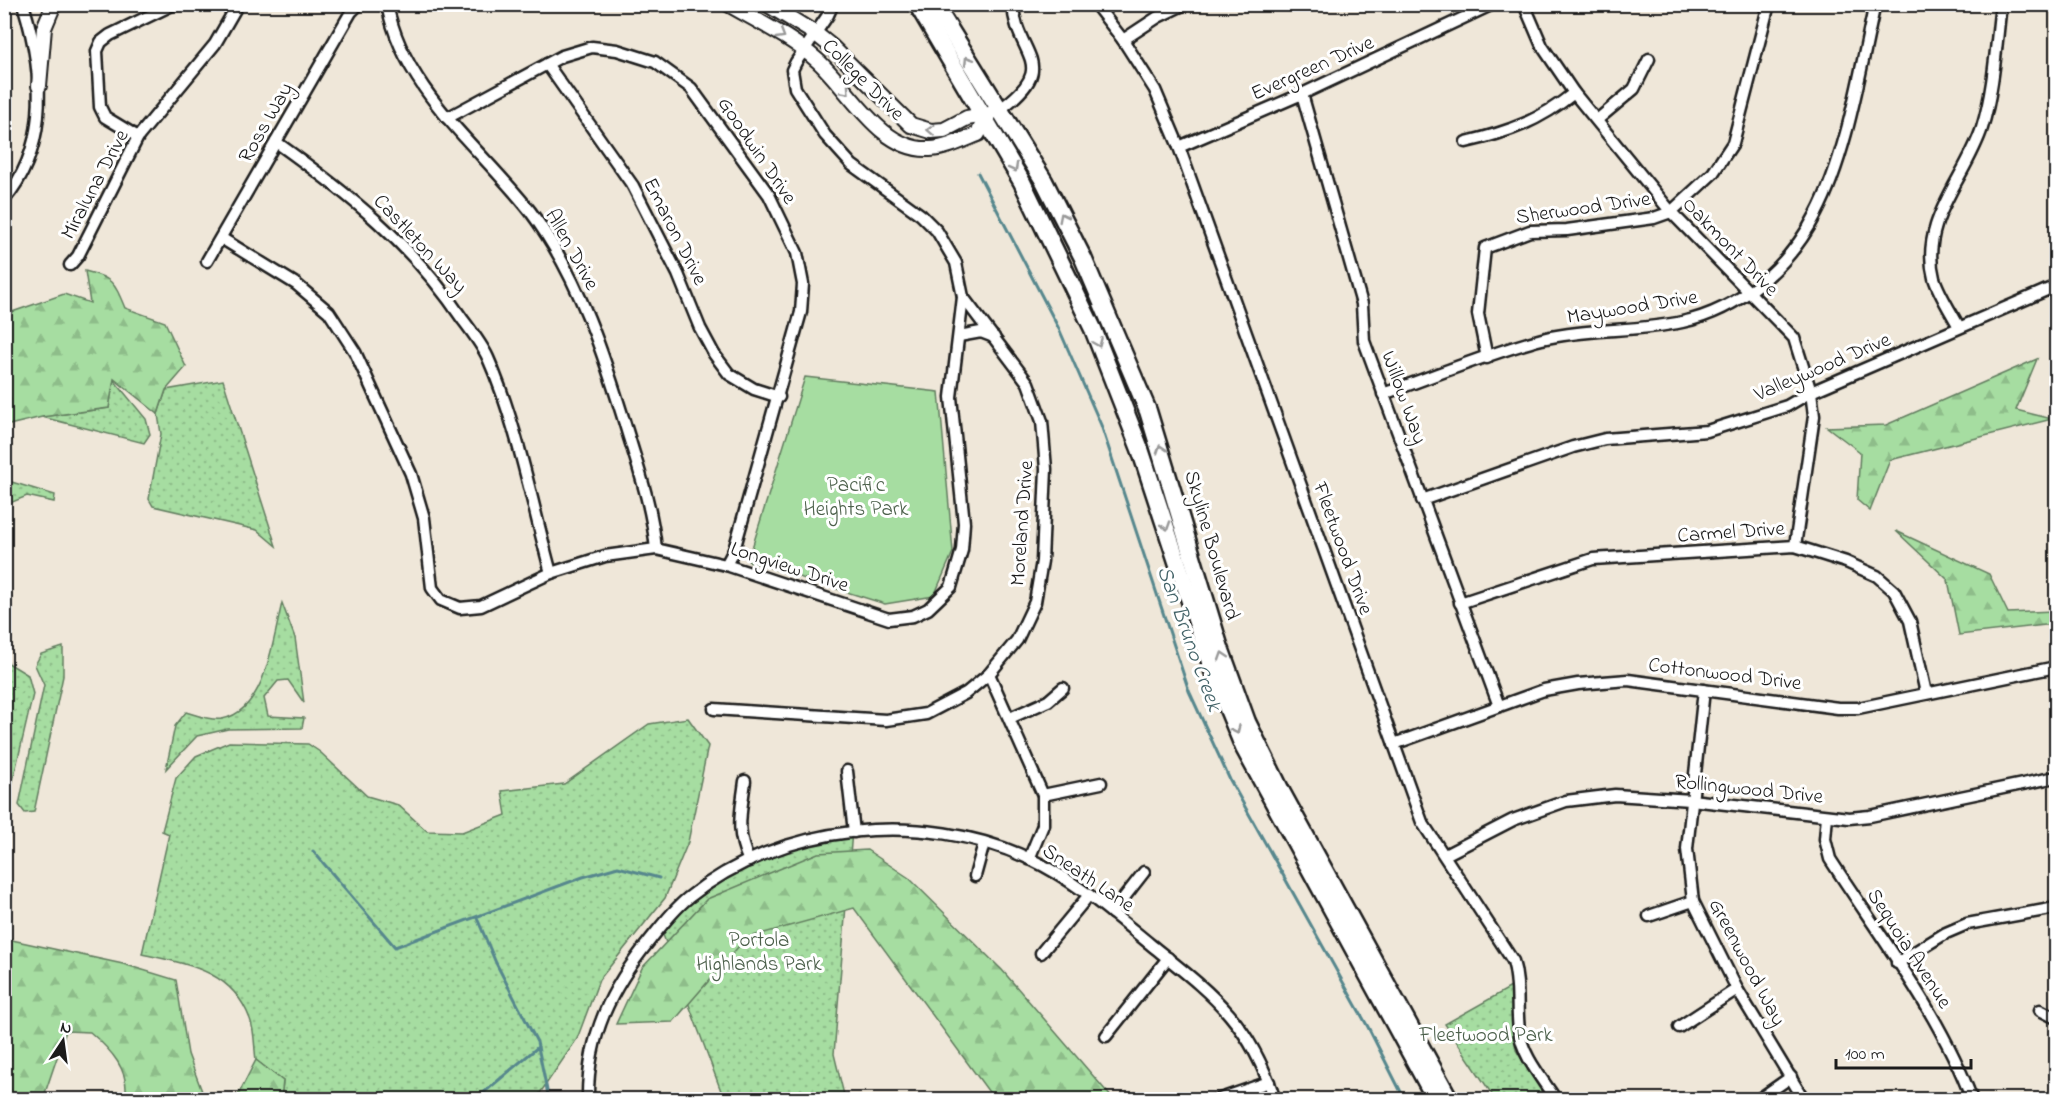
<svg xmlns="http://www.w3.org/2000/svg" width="2061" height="1104" font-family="'Indie Flower',sans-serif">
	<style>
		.grass { fill: url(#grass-dots); stroke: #617c5e; stroke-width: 1.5 }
		.forest { fill: url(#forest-firs); stroke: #617c5e; stroke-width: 1.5 }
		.pitch { fill: #a6dda1; stroke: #617c5e; stroke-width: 1.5 }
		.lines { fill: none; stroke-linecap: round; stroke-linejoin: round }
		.stream { stroke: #57878d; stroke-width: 3 }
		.minor-casing { stroke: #1c1c1c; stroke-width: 15 }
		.tertiary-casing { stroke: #1c1c1c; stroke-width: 18 }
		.primary-casing { stroke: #1c1c1c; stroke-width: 21 }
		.minor { stroke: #fff; stroke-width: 10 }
		.tertiary { stroke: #fff; stroke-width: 14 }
		.primary { stroke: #fff; stroke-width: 16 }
		.oneway { stroke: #999 }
		.labels { text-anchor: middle; stroke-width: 6; stroke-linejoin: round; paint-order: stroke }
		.street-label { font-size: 21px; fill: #1c1c1c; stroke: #fff }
		.park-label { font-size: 21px; fill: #4c604b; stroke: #fff }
		.water-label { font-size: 22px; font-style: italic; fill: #436368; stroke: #fff }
	</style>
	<defs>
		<pattern id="grass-dots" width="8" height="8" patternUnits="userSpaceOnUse" patternTransform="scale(1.5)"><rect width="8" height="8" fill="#a6dda1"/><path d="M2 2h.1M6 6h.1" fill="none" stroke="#8ebd8a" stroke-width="1.8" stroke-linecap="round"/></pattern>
		<pattern id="forest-firs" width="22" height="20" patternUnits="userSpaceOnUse" patternTransform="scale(1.5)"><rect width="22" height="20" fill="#a6dda1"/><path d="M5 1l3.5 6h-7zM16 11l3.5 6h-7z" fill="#8ebd8a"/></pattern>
	</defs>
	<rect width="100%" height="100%" fill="#efe7d9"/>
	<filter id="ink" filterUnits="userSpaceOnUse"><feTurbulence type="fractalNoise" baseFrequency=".0167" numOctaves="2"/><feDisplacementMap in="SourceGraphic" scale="12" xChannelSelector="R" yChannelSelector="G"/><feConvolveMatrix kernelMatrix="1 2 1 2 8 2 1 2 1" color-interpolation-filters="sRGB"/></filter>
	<g filter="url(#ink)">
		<g class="grass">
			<path d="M113 379 146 419 150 434 144 443 42 417 109 408Z"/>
			<path d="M223 380 276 546 257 530 153 506 149 499 161 434 158 414 166 390Z"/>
			<path d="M5 480 55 495 54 502 27 496 5 505Z"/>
			<path d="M282 603 295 638 304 703 288 680 278 681 264 698 268 716 304 718 302 728 228 729 197 736 166 769 175 726 186 712C196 715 211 721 222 719 266 711 273 639 282 603Z"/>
			<path d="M63 647V676L34 812 25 813 19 805 44 685 35 665 41 654Z"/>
			<path d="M5 661 28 675 33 694 5 815Z"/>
			<path d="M688 718 708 746 688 842 665 898 599 980 577 1039 536 1099H281L283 1081 256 1060C254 1047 255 1031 250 1019 232 970 187 964 142 954L169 834 162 831 176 778 196 756 229 742 308 744 320 752 367 796 398 805 427 831 462 832 506 815 502 791 564 784 649 724Z"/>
			<path d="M852 831 834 1054 845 1099H724L659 924 749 860Z"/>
			<path d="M1511 987 1516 1050 1546 1099H1495L1445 1024Z"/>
		</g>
		<g class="forest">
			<path d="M85 271C113 278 114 282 125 308L165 322 186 367 166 390 158 414 114 379 109 408 42 417 5 426V302L12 312 64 294 90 303Z"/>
			<path d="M2037 359 2016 410 2052 419 1890 460 1870 511 1857 500 1860 452 1827 427 1886 425Z"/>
			<path d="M1896 531 1989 574 2008 613 2053 611 2054 624 1959 635 1948 580Z"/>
			<path d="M867 850 909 878 1002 970 1113 1099H994L854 908 746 938 673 1022 616 1024 642 968 707 899 818 853Z"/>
			<path d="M4 935 12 940 123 964 176 980 188 1054 203 1094 196 1099H125C131 1071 111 1050 90 1032L66 1031 43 1099H5Z"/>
			<path d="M256 1060 283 1081 281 1099H236Z"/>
		</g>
		<path class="pitch" d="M805 377 939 392 953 552 934 596 885 604 748 561Z"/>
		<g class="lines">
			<g class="stream">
				<path d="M978 173 1060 331 1101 425 1189 691 1230 780 1368 1027 1405 1100"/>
				<path d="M313 851 395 947 583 877 618 867 659 878"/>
				<path d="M477 918 496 963 537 1042 549 1100"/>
				<path d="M475 1100 538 1047"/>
			</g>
			<g class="minor-casing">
				<g id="minor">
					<path d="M387 4C403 90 479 146 530 211 579 276 605 358 628 434 640 473 652 509 656 549"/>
					<path d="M1095 4 1123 40 1155 90 1179 147 1422 822 1513 961C1520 984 1516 1006 1519 1030 1522 1056 1542 1078 1556 1100"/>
					<path d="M1524 4 1542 46 1574 93 1671 212 1794 338 1811 392 1814 416 1795 546"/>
					<path d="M1123 40 1158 17 1185 4"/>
					<path d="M547 64 633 186 678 274 700 328 714 354 729 374 754 389 779 397"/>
					<path d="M1302 94 1362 304 1364 341 1499 706"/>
					<path d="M999 110C1063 64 1015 56 1013 4"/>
					<path d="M447 118 562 56 592 47 617 50 655 62 691 88 769 195 797 253 803 284 801 312 734 550 726 565"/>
					<path d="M1597 120 1634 89 1649 59"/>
					<path d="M138 137 105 117 100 107 97 51 101 42 110 35 174 4"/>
					<path d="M276 142C349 194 413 245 463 320 472 332 482 345 488 358 517 423 532 504 551 573"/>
					<path d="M1466 142C1509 132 1539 121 1574 93"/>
					<path d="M1179 147 1302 94 1493 4"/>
					<path d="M4 200C51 145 43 69 23 4"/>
					<path d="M221 238 296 284 329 312 355 352 411 474 424 518 432 588 441 600 460 608 481 606 551 573 605 556 656 549 726 565 889 619 913 616 928 609 951 587 962 550 964 523 951 397 963 297 956 263 937 231 921 215 852 165 825 135 795 88 792 70 796 62 828 15 833 4"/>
					<path d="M207 261 351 12 359 4"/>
					<path d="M70 265 78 256 138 137 215 44 238 4"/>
					<path d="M1959 327C1951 312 1939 294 1934 278 1919 221 1966 178 1982 128 1994 89 1996 45 2001 4"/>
					<path d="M959 336 981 332 994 337"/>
					<path d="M1487 358 1478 314 1485 248 1530 231 1567 230 1654 218 1671 212 1713 173 1733 143 1769 4"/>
					<path d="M1383 394C1435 376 1488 353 1542 339 1587 328 1636 332 1682 322 1739 310 1789 267 1816 214 1847 155 1860 70 1875 4"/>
					<path d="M1422 500 1573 447 1605 439 1707 431 1787 406 1811 392 2056 286"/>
					<path d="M1460 603 1593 559 1795 546 1846 562 1877 576 1894 591 1910 621 1926 693"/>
					<path d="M989 674 1043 795V825L1029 859"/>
					<path d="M1704 690 1687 849 1693 901 1737 989 1804 1100"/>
					<path d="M714 709 886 720 926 714 966 693 989 674 1017 640 1035 602 1042 561 1046 469 1042 421 1028 383 963 297"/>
					<path d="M1010 718 1048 701 1063 688"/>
					<path d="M1394 744 1544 690 1578 684 1628 680 1838 708H1858L2056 667"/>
					<path d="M847 771 854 832"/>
					<path d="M745 781C741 813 735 831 749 861"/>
					<path d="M1043 795 1101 783"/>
					<path d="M1827 816 1825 839 1830 859C1879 935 1941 1015 1972 1100"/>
					<path d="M1445 855 1513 820 1566 801 1615 795 1691 800 1849 818 1870 816 2056 777"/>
					<path d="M975 876 984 843"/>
					<path d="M1112 913 1144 872"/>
					<path d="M1649 916 1693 901"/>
					<path d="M1041 953 1089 895"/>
					<path d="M1897 963 1946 933 1967 924 2056 908"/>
					<path d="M2040 1010 2056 1018"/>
					<path d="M1679 1027 1737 989"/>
					<path d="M1106 1036 1168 958"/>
					<path d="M588 1100C587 1036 611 988 650 940 662 925 673 910 688 898 781 823 923 809 1030 859 1075 880 1112 913 1150 944 1212 994 1249 1020 1275 1100"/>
					<path d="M1217 1100 1269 1082"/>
					<path d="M1758 1100 1791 1077"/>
				</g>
			</g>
			<g class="tertiary-casing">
				<g id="tertiary">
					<path d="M728 4C759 22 791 37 818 61 850 90 881 152 930 149 947 148 963 140 978 134L986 116"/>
					<path d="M767 4 816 34 831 46 911 125 931 131 944 130 967 118 990 114"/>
					<path d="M39 86 44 28 54 4"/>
				</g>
			</g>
			<g class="primary-casing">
				<g id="primary">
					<path d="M917 4 1022 182 1093 329 1140 449 1216 680 1244 748 1436 1100"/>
					<path d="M934 4 1044 181 1083 258 1148 411 1219 645 1247 722 1282 793 1450 1100"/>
				</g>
			</g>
			<use href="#minor" class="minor"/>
			<use href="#tertiary" class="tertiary"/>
			<use href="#primary" class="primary"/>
		</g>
		<defs><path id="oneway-chevron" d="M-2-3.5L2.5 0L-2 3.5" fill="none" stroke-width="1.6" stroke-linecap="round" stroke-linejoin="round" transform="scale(1.5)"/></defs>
		<g class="oneway">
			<use href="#oneway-chevron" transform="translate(781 35) rotate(31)"/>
			<use href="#oneway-chevron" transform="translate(968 60) rotate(-122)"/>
			<use href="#oneway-chevron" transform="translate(846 91) rotate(48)"/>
			<use href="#oneway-chevron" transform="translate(931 130) rotate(-177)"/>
			<use href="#oneway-chevron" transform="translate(1014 168) rotate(61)"/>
			<use href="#oneway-chevron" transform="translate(1063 217) rotate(-117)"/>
			<use href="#oneway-chevron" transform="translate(1098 343) rotate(67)"/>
			<use href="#oneway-chevron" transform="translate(1161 449) rotate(-108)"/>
			<use href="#oneway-chevron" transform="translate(1166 526) rotate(72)"/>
			<use href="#oneway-chevron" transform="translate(1223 656) rotate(-108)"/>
			<use href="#oneway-chevron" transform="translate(1236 730) rotate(66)"/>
		</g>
	</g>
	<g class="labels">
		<g class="street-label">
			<text transform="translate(1312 67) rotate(-24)" y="7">Evergreen Drive</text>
			<text transform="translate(864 79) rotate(45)" y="7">College Drive</text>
			<text transform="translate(265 122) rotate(-60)" y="7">Ross Way</text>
			<text transform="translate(758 150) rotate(56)" y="7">Goodwin Drive</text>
			<text transform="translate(94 184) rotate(-62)" y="7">Miraluna Drive</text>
			<text transform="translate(1583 207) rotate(-8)" y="7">Sherwood Drive</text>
			<text transform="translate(676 231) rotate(63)" y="7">Emaron Drive</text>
			<text transform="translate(421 243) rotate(47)" y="7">Castleton Way</text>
			<text transform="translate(1731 246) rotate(46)" y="7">Oakmont Drive</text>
			<text transform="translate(573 249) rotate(61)" y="7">Allen Drive</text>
			<text transform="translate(1632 306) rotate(-9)" y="7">Maywood Drive</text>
			<text transform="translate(1822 366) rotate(-23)" y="7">Valleywood Drive</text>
			<text transform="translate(1405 397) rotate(70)" y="7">Willow Way</text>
			<text transform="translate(1021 523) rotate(-86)" y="7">Moreland Drive</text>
			<text transform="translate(1731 531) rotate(-4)" y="7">Carmel Drive</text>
			<text transform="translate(1213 545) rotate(74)" y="7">Skyline Boulevard</text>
			<text transform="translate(1344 548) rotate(70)" y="7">Fleetwood Drive</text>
			<text transform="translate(790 566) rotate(18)" y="7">Longview Drive</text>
			<text transform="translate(1725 673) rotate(7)" y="7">Cottonwood Drive</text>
			<text transform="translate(1749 788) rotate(6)" y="7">Rollingwood Drive</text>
			<text transform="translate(1089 877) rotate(34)" y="7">Sneath Lane</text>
			<text transform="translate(1910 948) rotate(57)" y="7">Sequoia Avenue</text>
			<text transform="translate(1748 962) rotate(62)" y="7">Greenwood Way</text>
		</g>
		<g class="park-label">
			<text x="856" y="491">Pacific<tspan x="856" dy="24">Heights Park</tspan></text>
			<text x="759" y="946">Portola<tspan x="759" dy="24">Highlands Park</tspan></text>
			<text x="1486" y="1041">Fleetwood Park</text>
		</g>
		<g class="water-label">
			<text transform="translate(1191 638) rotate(70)" y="8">San Bruno Creek</text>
		</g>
	</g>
	<rect width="2061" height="1104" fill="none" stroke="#fff" stroke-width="24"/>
	<rect x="12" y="12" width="2037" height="1080" fill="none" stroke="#1c1c1c" stroke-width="2" filter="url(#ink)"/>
	<g transform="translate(63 1041) rotate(13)" stroke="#ffffff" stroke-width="4.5" paint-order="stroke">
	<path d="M0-4.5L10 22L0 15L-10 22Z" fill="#1c1c1c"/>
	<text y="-9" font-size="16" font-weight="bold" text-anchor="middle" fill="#1c1c1c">N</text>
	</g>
	<path d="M1836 1059v9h135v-9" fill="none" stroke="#1c1c1c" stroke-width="3"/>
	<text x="1845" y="1059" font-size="18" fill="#1c1c1c" stroke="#ffffff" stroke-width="4.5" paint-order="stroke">100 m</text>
</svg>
